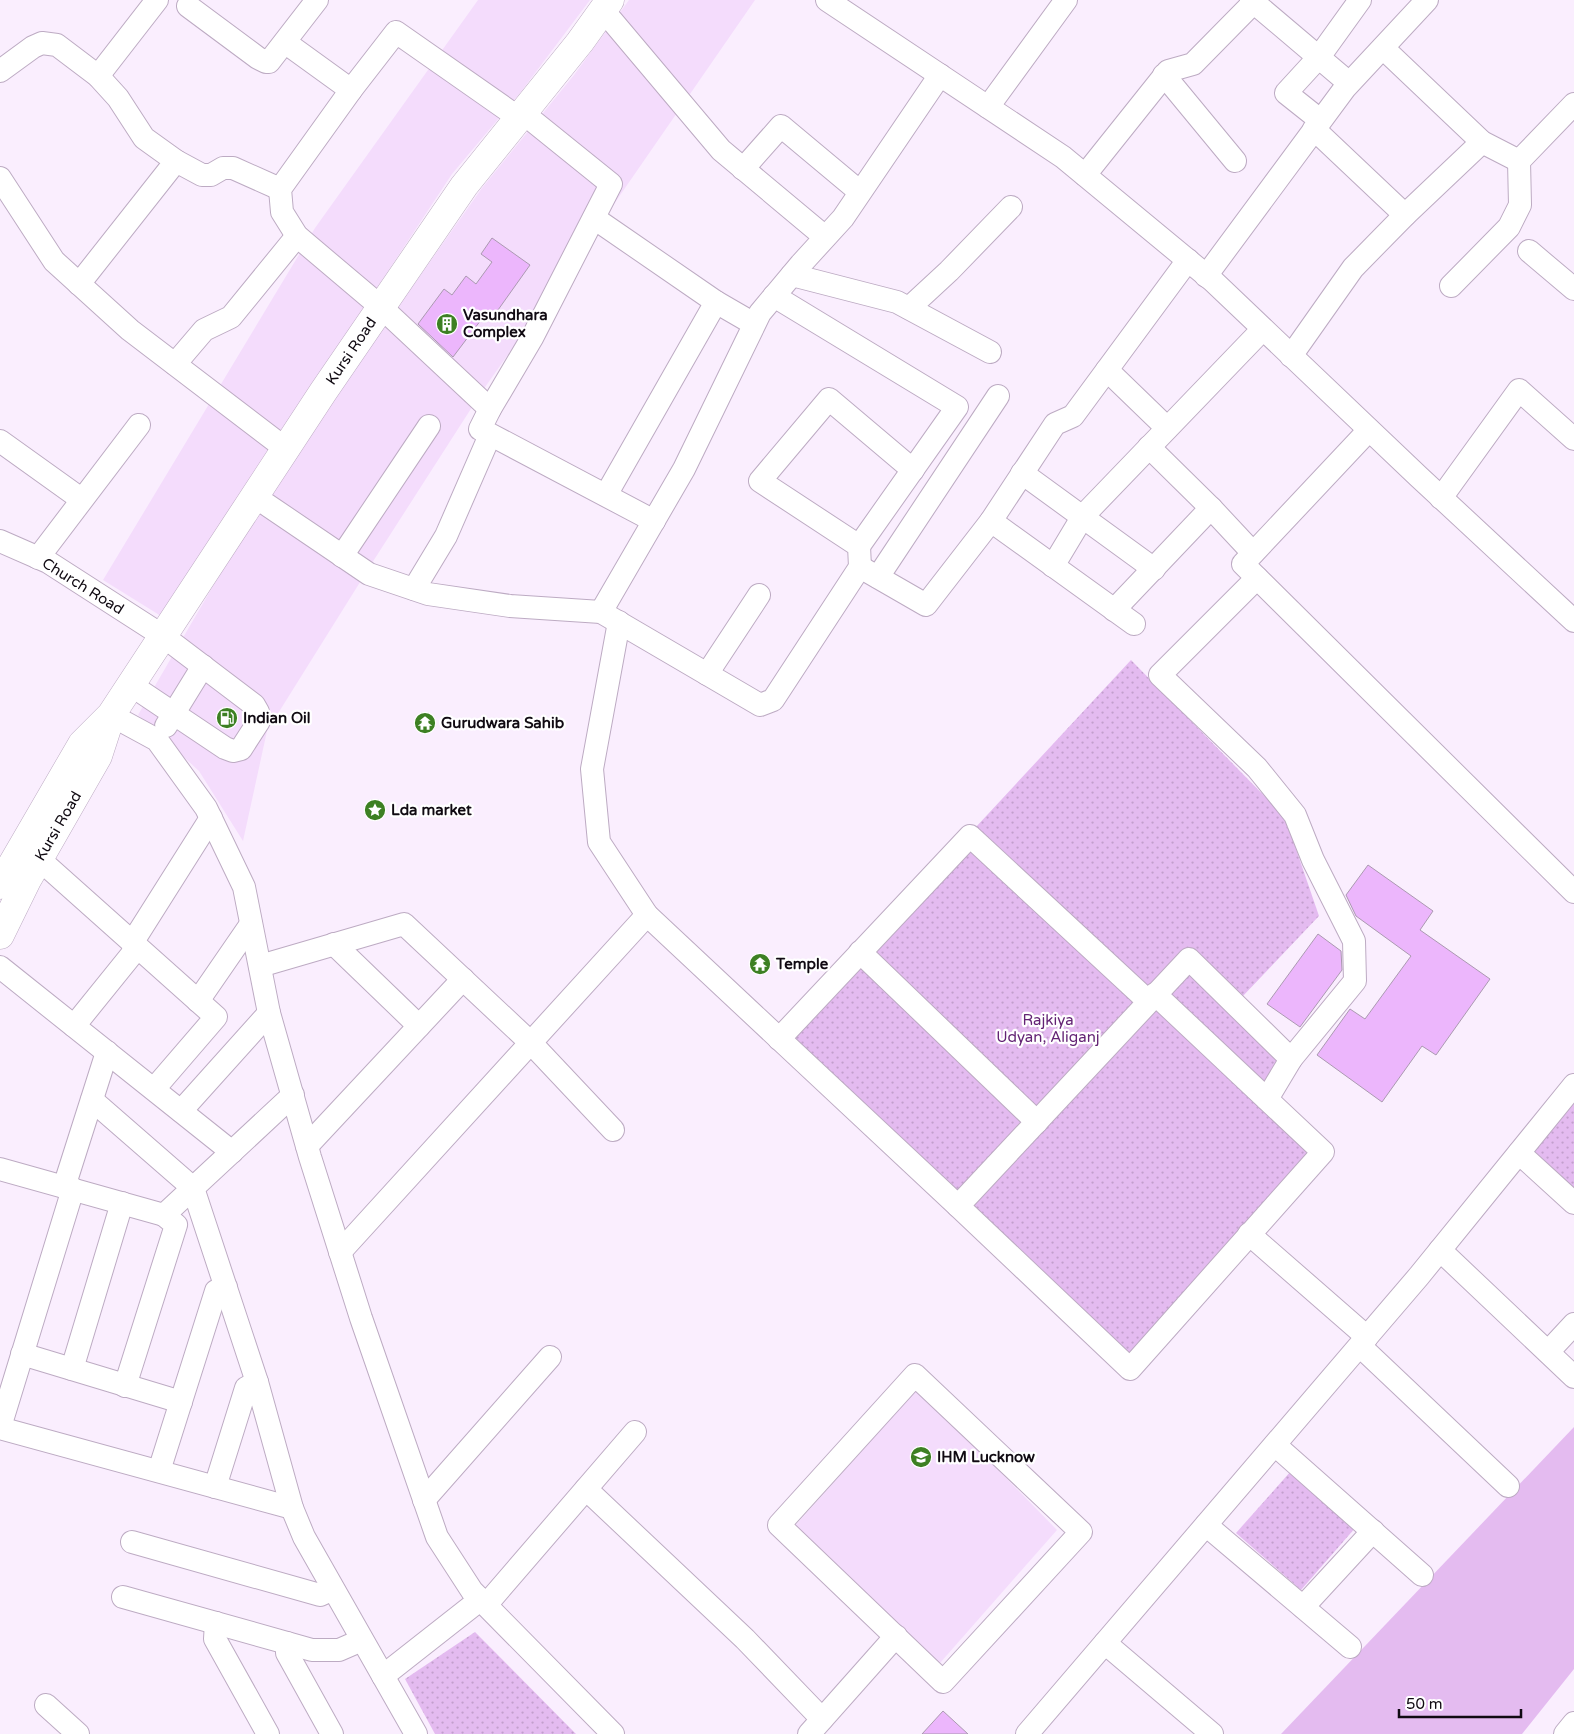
<svg xmlns="http://www.w3.org/2000/svg" width="1574" height="1734" font-family="'Varela Round',sans-serif">
	<style>
		.built { fill: #f4dcfc }
		.grass { fill: url(#grass-dots) }
		.garden { fill: #e4bbf0 }
		.building { fill: #ecb6fc; stroke: #ab99b1 }
		.lines { fill: none; stroke-linecap: round; stroke-linejoin: round }
		.minor-casing { stroke: #bdabc3; stroke-width: 24 }
		.major-casing { stroke: #bdabc3; stroke-width: 29 }
		.minor { stroke: #fff; stroke-width: 22 }
		.major { stroke: #fff; stroke-width: 28 }
		.labels { text-anchor: middle; stroke-width: 4.5; stroke-linejoin: round; paint-order: stroke }
		.poi-label { font-size: 15px; font-weight: bold; fill: #100a12; stroke: #fff; text-anchor: start }
		.street-label { font-size: 15px; fill: #100a12; stroke: #fff }
		.park-label { font-size: 15px; fill: #632374; stroke: #fff }
	</style>
	<defs>
		<pattern id="grass-dots" width="8" height="8" patternUnits="userSpaceOnUse" patternTransform="scale(1.25)"><rect width="8" height="8" fill="#e4bbf0"/><path d="M2 2h.1M6 6h.1" fill="none" stroke="#c39fcd" stroke-width="1.8" stroke-linecap="round"/></pattern>
	</defs>
	<rect width="100%" height="100%" fill="#faeefe"/>
	<g class="built">
		<path d="M478 0H590L520 93 452 174 161 616 103 580 315 228Z"/>
		<path d="M629 0H755L605 217 483 390 372 563 267 731 243 841 199 771 138 715 248 526 365 354 482 188 574 75Z"/>
		<path d="M918 1388 1057 1530 940 1663 794 1527Z"/>
	</g>
	<g class="grass">
		<path d="M1131 660 1285 817 1319 916 1242 997 1291 1059 1267 1099 1323 1152 1130 1369 779 1039Z"/>
		<path d="M1574 1085V1203L1519 1153Z"/>
		<path d="M1291 1471 1356 1527 1301 1590 1236 1533Z"/>
		<path d="M475 1632 576 1734H435L405 1679Z"/>
	</g>
	<path class="garden" d="M1574 1427V1669L1522 1734H1281Z"/>
	<g class="building">
		<path d="M492 238 530 265 493 317 487 312 453 357 418 324 444 289 452 295 466 276 476 284 492 262 481 254Z"/>
		<path d="M1368 865 1433 911 1420 930 1490 979 1436 1055 1422 1046 1382 1102 1317 1055 1350 1009 1365 1019 1411 956 1356 916 1346 895Z"/>
		<path d="M1318 934 1341 951 1342 970 1300 1027 1267 1004Z"/>
		<path d="M943 1711 968 1734H922Z"/>
	</g>
	<g class="lines">
		<g class="minor-casing">
			<g id="minor">
				<path d="M827 0 1063 157 1213 281 1419 477 1574 621"/>
				<path d="M1251 0 1349 83"/>
				<path d="M188 6 258 58 266 62H269L317 0"/>
				<path d="M603 10 721 150 825 237"/>
				<path d="M286 43 351 90"/>
				<path d="M1383 48 1482 142 1519 161"/>
				<path d="M0 71 33 47 42 43 57 45 98 76 118 98 144 138 176 161 202 175H211L223 168H233L280 189"/>
				<path d="M1164 75 1235 161"/>
				<path d="M98 76 157 0"/>
				<path d="M988 107 1066 0"/>
				<path d="M523 113 611 184 532 338 490 409 480 429 654 521"/>
				<path d="M1320 120 1286 93 1319 57 1360 0"/>
				<path d="M1314 129 1405 215"/>
				<path d="M743 169 781 126 860 192"/>
				<path d="M1085 175 1168 71 1193 64 1254 2"/>
				<path d="M0 178 54 261 130 330 286 449"/>
				<path d="M594 218 716 302 754 324"/>
				<path d="M1529 251 1574 289"/>
				<path d="M792 275 897 302 990 352"/>
				<path d="M1206 276 1345 88 1427 0"/>
				<path d="M79 284 176 161"/>
				<path d="M1451 286 1509 227 1520 205 1519 161 1574 104"/>
				<path d="M774 296 957 407 859 546"/>
				<path d="M909 308 949 271 1011 207"/>
				<path d="M1291 356 1353 268 1405 215 1482 142"/>
				<path d="M175 364 204 330 231 317 297 236"/>
				<path d="M1107 370 1167 428"/>
				<path d="M490 409 381 307 297 236 282 212 280 189 351 90 396 32 519 118"/>
				<path d="M1369 430 1243 564 1574 892"/>
				<path d="M0 441 81 499"/>
				<path d="M1149 447 1211 508 1253 553"/>
				<path d="M1022 473 1154 569"/>
				<path d="M606 495 716 302"/>
				<path d="M254 496 369 574 428 594 510 606 601 612 760 705 773 700 860 567 859 546 760 481 829 399 913 470"/>
				<path d="M1441 498 1519 390 1574 439"/>
				<path d="M991 521 1134 624"/>
				<path d="M0 541 48 562 163 636 254 705 258 712 259 721 241 749 233 751 225 748 131 685"/>
				<path d="M342 556 429 426"/>
				<path d="M38 558 139 425"/>
				<path d="M1053 566 1083 516 1263 329"/>
				<path d="M860 567 926 605 991 521 1055 424 1073 416 1188 260"/>
				<path d="M878 577 998 396"/>
				<path d="M1257 578 1160 675 1257 768 1295 815 1313 860 1354 941 1355 981 1291 1059 1267 1099"/>
				<path d="M414 589 446 536 490 435"/>
				<path d="M1114 610 1211 508"/>
				<path d="M601 612 684 469 760 313 801 264 843 218 940 75"/>
				<path d="M619 622 592 769 599 842 647 915 958 1206 1130 1369 1323 1152 1155 994"/>
				<path d="M707 674 759 595"/>
				<path d="M111 715 157 740 206 808 244 887 269 1013 310 1157 361 1318 437 1537 472 1591 613 1734"/>
				<path d="M166 726 203 666"/>
				<path d="M39 859 216 1017 154 1089"/>
				<path d="M132 943 211 818"/>
				<path d="M334 944 419 1026"/>
				<path d="M860 952 1037 1122"/>
				<path d="M260 966 404 924 531 1043 613 1130"/>
				<path d="M0 967 232 1152"/>
				<path d="M198 1001 251 924"/>
				<path d="M74 1026 137 948"/>
				<path d="M779 1039 970 836 1148 1001"/>
				<path d="M92 1100 193 1188 257 1382 292 1508 304 1537 416 1734"/>
				<path d="M181 1111 269 1013"/>
				<path d="M307 1146 463 979"/>
				<path d="M1519 1153 1574 1203"/>
				<path d="M0 1169 164 1215 293 1095"/>
				<path d="M64 1187 107 1052"/>
				<path d="M958 1206 1189 959 1291 1059"/>
				<path d="M1249 1234 1367 1337"/>
				<path d="M1440 1250 1574 1377"/>
				<path d="M340 1252 647 915"/>
				<path d="M1360 1346 1508 1486"/>
				<path d="M1548 1352 1574 1324"/>
				<path d="M22 1354 181 1402"/>
				<path d="M72 1369 122 1203"/>
				<path d="M915 1375 1081 1532 943 1682 779 1525Z"/>
				<path d="M125 1386 176 1225 164 1215"/>
				<path d="M0 1427 73 1189"/>
				<path d="M0 1428 292 1508"/>
				<path d="M1275 1445 1422 1575"/>
				<path d="M159 1471 216 1291 226 1287"/>
				<path d="M215 1487 246 1388 257 1382"/>
				<path d="M586 1489 745 1639 822 1719"/>
				<path d="M424 1500 550 1357"/>
				<path d="M1206 1525 1350 1647"/>
				<path d="M132 1542 320 1595 333 1589"/>
				<path d="M123 1597 312 1650H339L362 1640"/>
				<path d="M486 1605 635 1432"/>
				<path d="M1303 1607 1373 1531"/>
				<path d="M216 1623 215 1639 268 1734"/>
				<path d="M287 1643V1653L332 1734"/>
				<path d="M1105 1643 1212 1734"/>
				<path d="M383 1676 481 1599"/>
				<path d="M46 1705 78 1734"/>
				<path d="M809 1734 896 1636"/>
				<path d="M1027 1734 1419 1276 1574 1085"/>
				<path d="M1565 1734 1574 1723"/>
			</g>
		</g>
		<g class="major-casing">
			<g id="major">
				<path d="M0 885 82 744 111 715 323 392 464 186 580 42 610 0"/>
				<path d="M0 935 27 880 98 756 110 719"/>
			</g>
		</g>
		<use href="#minor" class="minor"/>
		<use href="#major" class="major"/>
	</g>
	<defs>
		<g id="building-disc" transform="scale(1.125)"><circle r="9.5" fill="#3d8023" stroke="#fff"/><path d="M-4-6H4V6H1V3H-1V6H-4ZM-2.5-4.3h1.7v1.8h-1.7ZM.8-4.3h1.7v1.8H.8ZM-2.5-1h1.7V.8h-1.7ZM.8-1h1.7V.8H.8Z" fill="#fff"/></g>
		<g id="fuel-disc" transform="scale(1.125)"><circle r="9.5" fill="#3d8023" stroke="#fff"/><path d="M-5.5-6h7V0h2V4h1.3V-2.5L3-4.5l.8-.8L6-3V5H2.5V1h-1V6h-7ZM-4.2-4.7v3.2H.2V-4.7Z" fill="#fff"/></g>
		<g id="temple-disc" transform="scale(1.125)"><circle r="9.5" fill="#3d8023" stroke="#fff"/><path d="M0-6L5-2H3V0L6.5 2.5H4V6H1.5V3h-3V6H-4V2.5H-6.5L-3 0V-2H-5Z" fill="#fff"/></g>
		<g id="sight-disc" transform="scale(1.125)"><circle r="9.5" fill="#3d8023" stroke="#fff"/><path d="M0-6L1.8-2.2L6-1.7L2.9 1.2L3.7 5.4L0 3.3L-3.7 5.4L-2.9 1.2L-6-1.7L-1.8-2.2Z" fill="#fff"/></g>
		<g id="university-disc" transform="scale(1.125)"><circle r="9.5" fill="#3d8023" stroke="#fff"/><path d="M0-5L7-2L0 1L-7-2ZM-4 1L0 2.5L4 1V4Q0 6-4 4Z" fill="#fff"/></g>
	</defs>
	<g fill-rule="evenodd">
		<use href="#building-disc" x="447" y="324"/>
		<use href="#fuel-disc" x="227" y="718"/>
		<use href="#temple-disc" x="425" y="723"/>
		<use href="#sight-disc" x="375" y="810"/>
		<use href="#temple-disc" x="760" y="964"/>
		<use href="#university-disc" x="921" y="1457"/>
	</g>
	<g class="labels">
		<g class="poi-label">
			<text x="463" y="320">Vasundhara<tspan x="463" dy="17">Complex</tspan></text>
			<text x="243" y="723">Indian Oil</text>
			<text x="441" y="728">Gurudwara Sahib</text>
			<text x="391" y="815">Lda market</text>
			<text x="776" y="969">Temple</text>
			<text x="937" y="1462">IHM Lucknow</text>
		</g>
		<g class="street-label">
			<text transform="translate(351 351) rotate(-56)" y="5">Kursi Road</text>
			<text transform="translate(83 586) rotate(32)" y="5">Church Road</text>
			<text transform="translate(58 826) rotate(-60)" y="5">Kursi Road</text>
		</g>
		<g class="park-label">
			<text x="1048" y="1025">Rajkiya<tspan x="1048" dy="17">Udyan, Aliganj</tspan></text>
		</g>
	</g>
	<path d="M1399 1709v8h122v-8" fill="none" stroke="#100a12" stroke-width="2.5"/>
	<text x="1406" y="1709" font-size="15" fill="#100a12" stroke="#ffffff" stroke-width="4" paint-order="stroke">50 m</text>
</svg>
